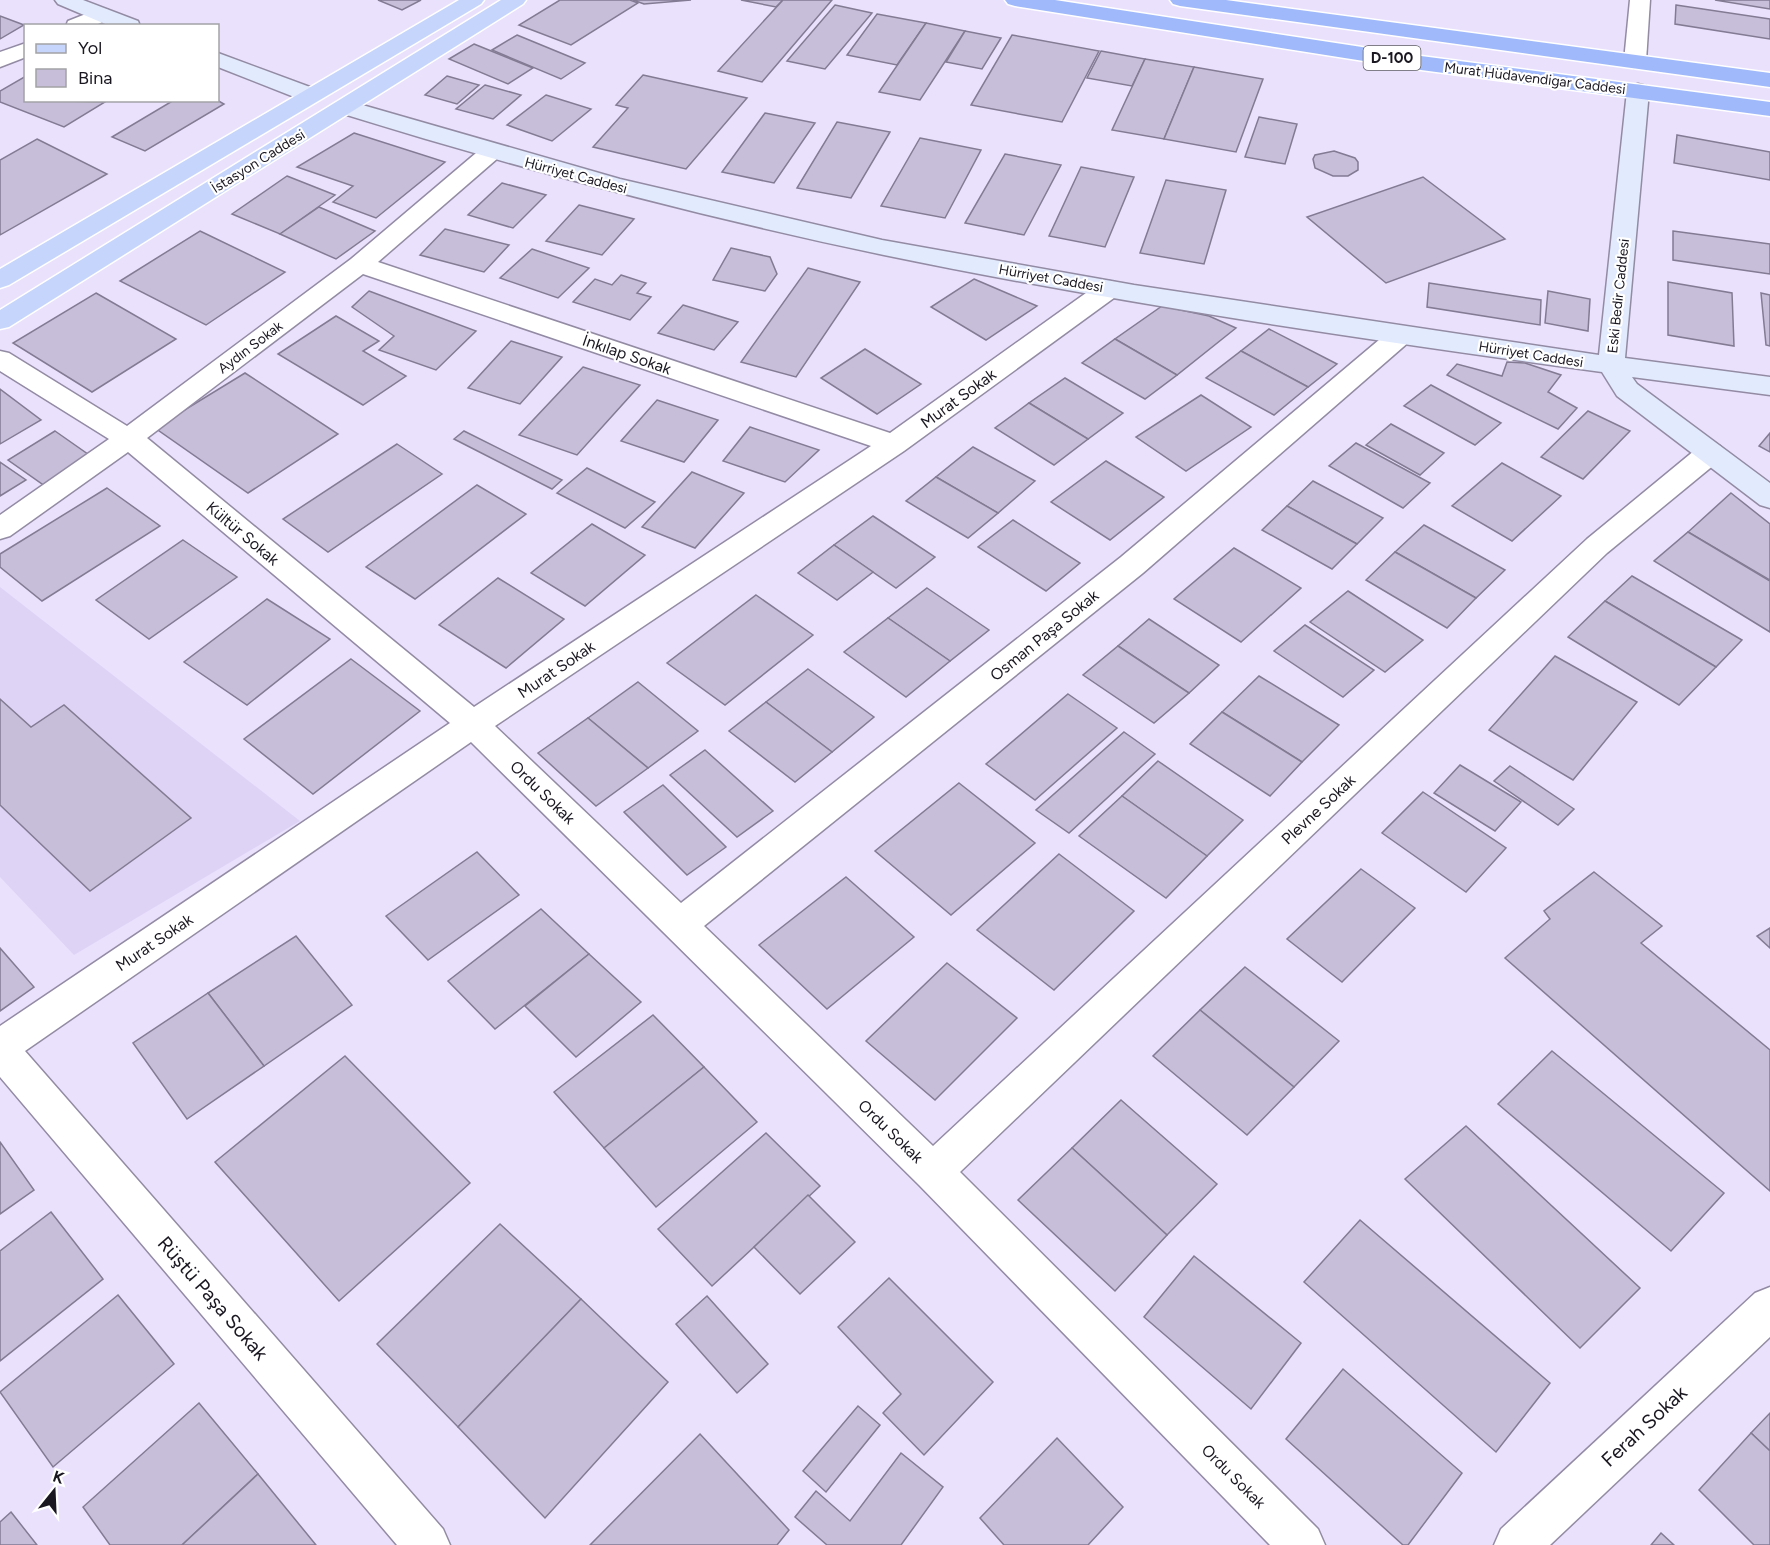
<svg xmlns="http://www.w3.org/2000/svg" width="1770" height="1545" font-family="Figtree,sans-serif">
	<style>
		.built { fill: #ded3f5 }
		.building { fill: #c7bed9; stroke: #837b94; stroke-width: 1.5 }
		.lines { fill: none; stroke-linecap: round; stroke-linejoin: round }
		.street-casing { stroke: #938ba4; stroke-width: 3 }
		.secondary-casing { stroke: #938ba4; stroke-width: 3 }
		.primary-casing { stroke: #fff; stroke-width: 3 }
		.highway-casing { stroke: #fff; stroke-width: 3 }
		.street { fill: #fff; fill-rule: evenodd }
		.secondary { fill: #e2eafe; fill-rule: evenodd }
		.primary { fill: #c6d5fc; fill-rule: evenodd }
		.highway { fill: #a0b9fa; fill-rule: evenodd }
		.labels { text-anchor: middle; stroke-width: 4.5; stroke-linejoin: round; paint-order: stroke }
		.far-street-label { font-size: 14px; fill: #1a1721; stroke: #fff }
		.shield { fill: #fff; stroke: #5f5d64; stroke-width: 1.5 }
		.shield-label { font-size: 15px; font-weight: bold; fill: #1a1721 }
		.street-label { font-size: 16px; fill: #1a1721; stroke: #fff }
		.near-street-label { font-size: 20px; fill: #1a1721; stroke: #fff }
	</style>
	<rect width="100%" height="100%" fill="#eae1fd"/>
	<path class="built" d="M0 587 300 821 74 955 0 877Z"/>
	<g class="building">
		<path d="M378 0H421L402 10Z"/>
		<path d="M560 0H630L638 3 571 45 519 25Z"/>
		<path d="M633 0H691L644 4Z"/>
		<path d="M741 0H783L776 7Z"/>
		<path d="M783 0H832L762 82 718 71Z"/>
		<path d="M1715 0H1770V9Z"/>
		<path d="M835 5 872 13 825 69 787 61Z"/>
		<path d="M1676 5 1770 19V39L1675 24Z"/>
		<path d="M877 14 926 23 897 65 847 55Z"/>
		<path d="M0 16 24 25 0 39Z"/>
		<path d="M926 23 965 31 920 100 879 92Z"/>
		<path d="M965 31 1001 38 982 69 946 62Z"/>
		<path d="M517 35 585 63 561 79 492 50Z"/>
		<path d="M1012 35 1099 51 1062 122 971 105Z"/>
		<path d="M474 44 533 68 508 84 449 59Z"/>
		<path d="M1101 51 1145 59 1132 86 1087 78Z"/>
		<path d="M1145 59 1194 67 1164 139 1112 130Z"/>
		<path d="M1194 67 1263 79 1236 152 1164 139Z"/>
		<path d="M643 75 747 98 686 169 593 147 628 108 616 105Z"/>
		<path d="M26 76V100L105 102 64 127 0 102V91Z"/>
		<path d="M447 76 479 85 457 104 425 95Z"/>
		<path d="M485 85 521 95 493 119 456 109Z"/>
		<path d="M546 95 591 109 552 141 507 125Z"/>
		<path d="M174 100H217L224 104 145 151 112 137Z"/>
		<path d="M765 113 815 123 774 183 722 172Z"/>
		<path d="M1259 117 1297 124 1285 164 1245 157Z"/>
		<path d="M837 122 890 132 851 198 797 188Z"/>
		<path d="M354 133 445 162 376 218 333 202 353 186 297 167Z"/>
		<path d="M1677 135 1770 152V180L1674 163Z"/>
		<path d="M920 138 981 150 945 218 881 206Z"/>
		<path d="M37 139 107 174 0 235V160Z"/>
		<path d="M1334 151 1355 158 1358 162V170L1348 176H1333L1315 168 1313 159 1315 155Z"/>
		<path d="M1005 154 1061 165 1024 235 965 223Z"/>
		<path d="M1081 167 1134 177 1105 247 1049 236Z"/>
		<path d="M287 176 335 195 280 234 232 214Z"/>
		<path d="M1423 177 1505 239 1386 283 1307 217Z"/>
		<path d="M1166 180 1226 190 1204 264 1140 253Z"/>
		<path d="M502 183 546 195 513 228 468 215Z"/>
		<path d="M579 205 634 219 602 255 546 241Z"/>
		<path d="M319 207 375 231 336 259 280 234Z"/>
		<path d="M445 229 509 245 484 272 420 255Z"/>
		<path d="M200 231 285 272 206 325 120 281Z"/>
		<path d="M1673 231 1770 244V274L1673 260Z"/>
		<path d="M731 248 770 257 777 274 765 291 713 280Z"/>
		<path d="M532 249 589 268 558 298 500 278Z"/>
		<path d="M808 268 860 282 796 377 741 362Z"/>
		<path d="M621 275 646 283 637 293 651 297 630 320 573 302 595 279 612 285Z"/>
		<path d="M974 279 1037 306 986 340 931 307Z"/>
		<path d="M1668 282 1732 293 1734 346 1668 335Z"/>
		<path d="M1429 283 1541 300 1540 325 1427 307Z"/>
		<path d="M369 291 476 331 436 370 379 350 394 336 352 307Z"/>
		<path d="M1548 291 1590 299 1588 331 1545 323Z"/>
		<path d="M96 293 176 339 92 392 13 343Z"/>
		<path d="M1761 293 1770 295V346L1766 345Z"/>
		<path d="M683 305 738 322 714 350 658 333Z"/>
		<path d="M1162 306 1209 316 1236 328 1177 375 1115 339Z"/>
		<path d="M336 316 379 341 363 351 406 376 363 405 278 354Z"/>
		<path d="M1269 329 1337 364 1308 387 1241 351Z"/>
		<path d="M1115 339 1177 375 1145 399 1082 363Z"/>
		<path d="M511 341 562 357 520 404 468 388Z"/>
		<path d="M865 349 921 384 877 414 821 378Z"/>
		<path d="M1241 351 1308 387 1274 415 1206 378Z"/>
		<path d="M1507 362 1525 363 1561 375 1548 392 1577 408 1558 429 1447 375 1457 364 1502 376Z"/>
		<path d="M583 367 640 385 577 455 519 435Z"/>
		<path d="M245 373 338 434 248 493 155 428Z"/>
		<path d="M1065 378 1123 413 1088 439 1029 403Z"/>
		<path d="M1431 385 1501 423 1475 445 1404 406Z"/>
		<path d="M0 389 41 420 0 444Z"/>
		<path d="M1201 395 1251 427 1186 471 1136 437Z"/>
		<path d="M657 400 718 420 684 462 621 441Z"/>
		<path d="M1029 403 1088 439 1054 465 995 428Z"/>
		<path d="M1588 411 1630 431 1583 479 1541 457Z"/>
		<path d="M1391 424 1444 453 1420 475 1366 445Z"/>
		<path d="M750 427 819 450 785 482 723 461Z"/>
		<path d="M55 431 92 457 45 486 8 460Z"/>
		<path d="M464 431 562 480 552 489 454 439Z"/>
		<path d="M1770 433V452L1759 446Z"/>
		<path d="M1356 443 1430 483 1403 508 1329 466Z"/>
		<path d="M397 444 442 474 328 552 283 519Z"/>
		<path d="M973 447 1035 481 998 513 936 477Z"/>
		<path d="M1106 461 1164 497 1110 540 1051 502Z"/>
		<path d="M0 462 26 480 0 496Z"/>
		<path d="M1502 463 1561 496 1512 541 1452 506Z"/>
		<path d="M587 468 655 502 625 528 557 493Z"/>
		<path d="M692 472 744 493 695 548 642 527Z"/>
		<path d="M936 477 998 513 968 538 906 501Z"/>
		<path d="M1313 481 1383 518 1357 544 1287 506Z"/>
		<path d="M477 485 526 514 415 599 366 567Z"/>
		<path d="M107 488 160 526 42 601 0 567V554Z"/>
		<path d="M1731 493 1770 524V580L1688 532Z"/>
		<path d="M1287 506 1357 544 1332 569 1262 530Z"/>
		<path d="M873 516 935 557 896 588 834 545Z"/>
		<path d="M1013 520 1080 563 1046 591 978 547Z"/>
		<path d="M592 524 645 555 585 606 531 573Z"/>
		<path d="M1424 525 1505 570 1476 598 1395 552Z"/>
		<path d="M1688 532 1770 581V632L1654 561Z"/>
		<path d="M183 540 237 577 149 639 96 600Z"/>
		<path d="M834 545 873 572 837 600 798 573Z"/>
		<path d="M1234 548 1301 588 1241 642 1174 599Z"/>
		<path d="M1395 552 1476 598 1447 628 1366 580Z"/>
		<path d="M1632 576 1742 640 1716 667 1605 601Z"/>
		<path d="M498 578 564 619 506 668 439 625Z"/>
		<path d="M927 588 989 630 950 661 888 618Z"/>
		<path d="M1348 591 1423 640 1385 672 1310 622Z"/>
		<path d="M756 595 813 635 725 705 667 663Z"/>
		<path d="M267 599 330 639 247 705 184 662Z"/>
		<path d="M1605 601 1716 667 1679 705 1568 637Z"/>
		<path d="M888 618 950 661 906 697 844 652Z"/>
		<path d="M1149 619 1219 665 1189 693 1118 646Z"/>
		<path d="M1305 625 1374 670 1343 697 1274 651Z"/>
		<path d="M1118 646 1189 693 1154 723 1083 675Z"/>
		<path d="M1555 656 1637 702 1573 780 1489 730Z"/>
		<path d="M351 659 420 711 313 794 244 739Z"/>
		<path d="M808 669 874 717 832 752 766 702Z"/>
		<path d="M1259 676 1339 725 1302 762 1222 712Z"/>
		<path d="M638 682 698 731 648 768 588 718Z"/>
		<path d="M1068 694 1117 728 1035 800 986 764Z"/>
		<path d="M0 699 31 727 64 705 191 818 90 891 0 805Z"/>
		<path d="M766 702 832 752 795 782 729 731Z"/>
		<path d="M1222 712 1302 762 1270 796 1190 744Z"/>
		<path d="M588 718 648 768 596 806 538 753Z"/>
		<path d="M1124 732 1155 754 1069 833 1036 810Z"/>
		<path d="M705 750 773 811 737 837 670 775Z"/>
		<path d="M1158 761 1243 820 1207 856 1122 796Z"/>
		<path d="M1460 765 1521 802 1495 831 1434 793Z"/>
		<path d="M1510 766 1574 809 1558 825 1494 781Z"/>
		<path d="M959 783 1035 843 951 915 875 851Z"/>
		<path d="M663 785 726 847 687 875 624 812Z"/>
		<path d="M1423 792 1506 848 1466 892 1382 833Z"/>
		<path d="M1122 796 1207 856 1166 898 1079 836Z"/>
		<path d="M477 852 519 895 428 960 386 916Z"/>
		<path d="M1059 854 1134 911 1054 990 977 930Z"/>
		<path d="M1361 869 1415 908 1342 982 1287 939Z"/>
		<path d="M1594 872 1662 926 1641 943 1770 1050V1191L1505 958 1550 919 1544 911Z"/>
		<path d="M846 877 914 937 827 1009 759 945Z"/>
		<path d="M541 909 589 954 495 1029 448 981Z"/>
		<path d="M1770 928V948L1757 936Z"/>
		<path d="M296 936 352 1005 264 1066 208 993Z"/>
		<path d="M0 948 34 987 0 1011Z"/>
		<path d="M589 954 641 1002 576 1057 525 1006Z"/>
		<path d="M947 963 1017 1018 935 1100 866 1041Z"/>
		<path d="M1245 967 1339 1041 1294 1087 1200 1010Z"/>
		<path d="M208 993 264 1066 187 1119 133 1043Z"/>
		<path d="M1200 1010 1294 1087 1247 1135 1153 1056Z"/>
		<path d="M653 1015 704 1067 604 1148 554 1092Z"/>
		<path d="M1552 1051 1724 1193 1671 1251 1498 1104Z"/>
		<path d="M345 1056 470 1183 339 1301 215 1162Z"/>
		<path d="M704 1067 757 1122 656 1207 604 1148Z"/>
		<path d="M1121 1100 1217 1184 1167 1235 1072 1148Z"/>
		<path d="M1466 1126 1640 1288 1580 1348 1405 1179Z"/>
		<path d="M766 1133 820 1186 712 1286 658 1229Z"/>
		<path d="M0 1142 34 1190 0 1214Z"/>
		<path d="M1072 1148 1167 1235 1115 1291 1018 1200Z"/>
		<path d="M808 1195 855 1242 800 1294 754 1247Z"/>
		<path d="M51 1212 103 1279 0 1361V1251Z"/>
		<path d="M1360 1220 1550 1383 1496 1452 1304 1282Z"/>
		<path d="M500 1224 581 1299 458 1427 377 1344Z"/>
		<path d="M1194 1256 1301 1343 1251 1409 1144 1317Z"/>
		<path d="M889 1278 993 1382 924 1455 883 1413 901 1394 838 1327Z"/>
		<path d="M118 1295 174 1364 53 1467 0 1392Z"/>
		<path d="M707 1296 768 1364 737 1393 676 1324Z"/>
		<path d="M581 1299 668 1382 545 1518 458 1427Z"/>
		<path d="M1343 1369 1462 1473 1408 1545H1403L1286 1439Z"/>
		<path d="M199 1403 258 1474 182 1545H110L83 1507Z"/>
		<path d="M858 1406 880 1425 826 1492 803 1471Z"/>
		<path d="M1770 1413V1451L1751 1433Z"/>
		<path d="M1751 1433 1770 1451V1545H1754L1699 1490Z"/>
		<path d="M700 1434 789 1530 777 1545H590Z"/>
		<path d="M1057 1438 1123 1507 1088 1545H1004L980 1518Z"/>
		<path d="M901 1453 943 1487 901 1545H827L795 1517 816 1491 850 1521Z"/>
		<path d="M258 1474 316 1545H182Z"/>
		<path d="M11 1512 37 1545H0V1522Z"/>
		<path d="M1661 1533 1674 1545H1651Z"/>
	</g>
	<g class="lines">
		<g class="street-casing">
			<g id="street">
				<path d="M1630 0H1650L1646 61 1643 66 1635 68 1627 66 1624 61Z"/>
				<path d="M101 8 108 10 112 14C101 29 81 26 66 26L68 21Z"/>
				<path d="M26 43V57L0 67V52Z"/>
				<path d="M490 146 498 148 502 153 498 158 378 262 890 433 1100 283 1109 281 1118 283 1122 289 1118 295 904 451 495 726 681 903 1121 557 1392 329 1401 327 1410 329 1414 335 1410 341 1143 573 704 926 933 1146 1587 539 1700 446 1710 444 1720 446 1724 453 1720 460 1607 553 960 1172 1318 1529 1325 1545H1270L919 1185 471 742 25 1051 443 1529 450 1545H397L0 1077V1026L450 723 128 452 10 536 0 539V515L109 439 0 371V351L9 353 127 426 351 259 482 148ZM363 274 871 446 474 707 147 438Z"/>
				<path d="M1770 1287V1337L1550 1545H1494L1501 1529 1755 1293Z"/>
			</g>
		</g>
		<g class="secondary-casing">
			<g id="secondary">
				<path d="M55 0H83L138 21 140 26H110L58 4Z"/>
				<path d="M218 53 318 90 321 95 318 100 310 102 302 100 218 67Z"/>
				<path d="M1638 84 1646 86 1649 91 1625 358 1770 377V395L1632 377 1637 384 1770 483V508L1760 505 1617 396 1602 372C1362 339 1121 304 884 255 699 216 517 168 337 112L334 107 337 102 345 100 620 179 882 240 1134 285 1599 355 1627 91 1630 86Z"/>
			</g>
		</g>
		<g class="primary-casing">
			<g id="primary">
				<path d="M459 0H484L481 4 9 285 0 288V269Z"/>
				<path d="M501 0H526L523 4 9 327 0 329V310Z"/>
			</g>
		</g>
		<g class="highway-casing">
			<g id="highway">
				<path d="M1005 0H1055L1421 56 1770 102V116L1421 70 1015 6 1008 4Z"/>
				<path d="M1170 0H1226L1770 73V87L1180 6 1173 4Z"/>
			</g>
		</g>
		<use href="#street" class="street"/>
		<use href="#secondary" class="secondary"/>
		<use href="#primary" class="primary"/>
		<use href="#highway" class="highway"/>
	</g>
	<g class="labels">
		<g class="far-street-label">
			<text transform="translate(1535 78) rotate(7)" y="5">Murat Hüdavendigar Caddesi</text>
			<text transform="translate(258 161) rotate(-32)" y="5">İstasyon Caddesi</text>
			<text transform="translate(576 175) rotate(15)" y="5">Hürriyet Caddesi</text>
			<text transform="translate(1051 278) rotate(10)" y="5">Hürriyet Caddesi</text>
			<text transform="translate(1618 296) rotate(-84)" y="5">Eski Bedir Caddesi</text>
			<text transform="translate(250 347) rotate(-37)" y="5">Aydın Sokak</text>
			<text transform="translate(1531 354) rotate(9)" y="5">Hürriyet Caddesi</text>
		</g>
		<rect class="shield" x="1363.5" y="46" width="57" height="24" rx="4.5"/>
		<g class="shield-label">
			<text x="1392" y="63">D-100</text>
		</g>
		<g class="street-label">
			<text transform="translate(627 354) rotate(19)" y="6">İnkılap Sokak</text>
			<text transform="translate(958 398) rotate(-36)" y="6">Murat Sokak</text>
			<text transform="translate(243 533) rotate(40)" y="6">Kültür Sokak</text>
			<text transform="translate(1044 635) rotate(-39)" y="6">Osman Paşa Sokak</text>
			<text transform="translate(556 669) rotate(-34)" y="6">Murat Sokak</text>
			<text transform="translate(543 792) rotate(44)" y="6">Ordu Sokak</text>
			<text transform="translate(1318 809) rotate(-43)" y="6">Plevne Sokak</text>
			<text transform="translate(154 942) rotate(-34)" y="6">Murat Sokak</text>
			<text transform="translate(891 1131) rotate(44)" y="6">Ordu Sokak</text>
			<text transform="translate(1234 1476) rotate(45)" y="6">Ordu Sokak</text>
		</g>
		<g class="near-street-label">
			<text transform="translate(213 1298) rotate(49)" y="7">Rüştü Paşa Sokak</text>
			<text transform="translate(1644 1426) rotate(-43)" y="7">Ferah Sokak</text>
		</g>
	</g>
	<rect x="24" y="24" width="195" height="78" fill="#ffffff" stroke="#a3a2a6" stroke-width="1.5"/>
	<rect x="36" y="44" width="30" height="9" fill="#c6d5fc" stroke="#a3a2a6" stroke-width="1.5"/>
	<text x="78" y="54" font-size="18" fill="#1a1721">Yol</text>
	<rect x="36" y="69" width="30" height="18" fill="#c7bed9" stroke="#a3a2a6" stroke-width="1.5"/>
	<text x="78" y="84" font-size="18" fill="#1a1721">Bina</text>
	<g transform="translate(54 1491) rotate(18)" stroke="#ffffff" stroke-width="4.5" paint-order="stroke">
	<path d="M0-4.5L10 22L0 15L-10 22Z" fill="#1a1721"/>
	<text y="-9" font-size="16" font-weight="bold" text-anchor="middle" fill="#1a1721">K</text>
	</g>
</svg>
